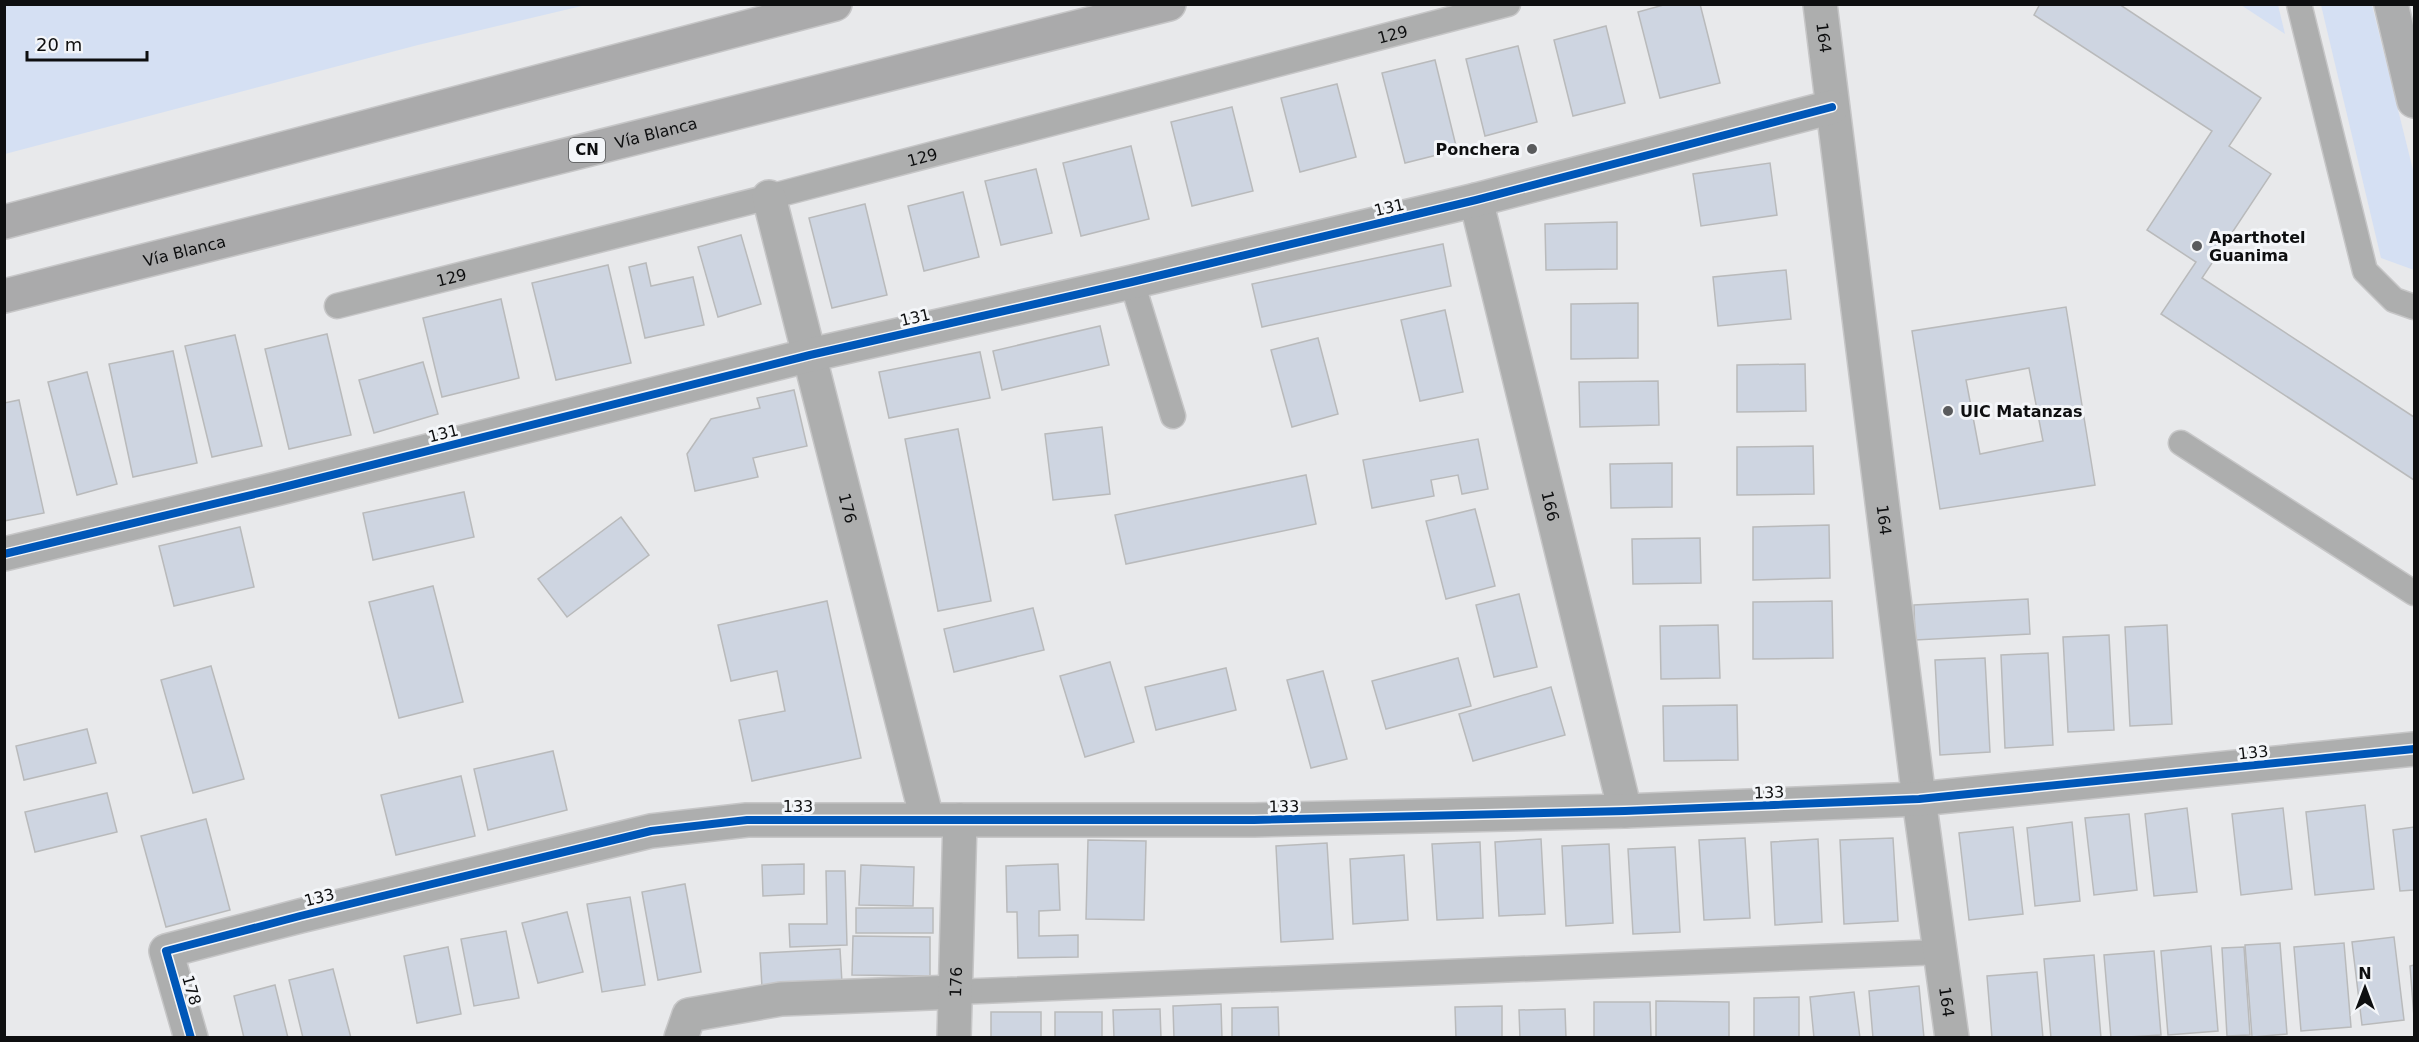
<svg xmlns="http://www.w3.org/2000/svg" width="2419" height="1042" font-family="'DejaVu Sans',sans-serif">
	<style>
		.green { fill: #d5e0f3 }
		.building { fill: #ced5e1; stroke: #b9babb; stroke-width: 1.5; fill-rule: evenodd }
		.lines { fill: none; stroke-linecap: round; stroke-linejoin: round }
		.lane-casing { stroke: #c6c6c7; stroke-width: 27 }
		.street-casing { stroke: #c6c6c7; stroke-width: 36 }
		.secondary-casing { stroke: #c6c6c7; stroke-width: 36 }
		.highway-casing { stroke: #c6c6c7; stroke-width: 36 }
		.lane { stroke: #adaeae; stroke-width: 24 }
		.street { stroke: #adaeae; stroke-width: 33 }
		.secondary { stroke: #acadae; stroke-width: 33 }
		.highway { stroke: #aaaaab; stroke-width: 33 }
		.cycleway-casing { stroke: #f4f6f9; stroke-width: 11 }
		.cycleway { stroke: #0057b8; stroke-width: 8 }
		.poi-dot { fill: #5a5b5d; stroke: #f4f6f9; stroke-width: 2 }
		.labels { text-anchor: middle; stroke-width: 6; stroke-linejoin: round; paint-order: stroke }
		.shield { fill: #f4f6f9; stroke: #535456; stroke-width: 1.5 }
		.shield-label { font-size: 15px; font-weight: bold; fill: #0e0f10 }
		.street-label { font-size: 16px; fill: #0e0f10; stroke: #f4f6f9 }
		.poi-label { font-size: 16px; font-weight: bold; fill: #0e0f10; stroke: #f4f6f9; text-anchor: start }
	</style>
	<rect width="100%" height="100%" fill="#e8e9eb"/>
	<g class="green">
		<path d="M5 4H586V5L418 45 5 154Z"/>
		<path d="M2241 5H2278L2285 34Z"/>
		<path d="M2321 5H2372L2414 174V270L2381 258Z"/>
	</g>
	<g class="building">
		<path d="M1667 4H1700L1720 83 1660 98 1638 12Z"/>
		<path d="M2040 4H2119L2261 98 2229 146 2271 174 2202 278 2414 417V480L2161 314 2196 262 2147 230 2212 131 2034 15Z"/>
		<path d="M1606 26 1625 103 1573 116 1554 40Z"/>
		<path d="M1518 46 1537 122 1485 136 1466 59Z"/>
		<path d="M1435 60 1457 150 1405 163 1382 73Z"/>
		<path d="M1337 84 1356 157 1300 172 1281 98Z"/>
		<path d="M1232 107 1253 191 1192 206 1171 122Z"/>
		<path d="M1131 146 1149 219 1081 236 1063 163Z"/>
		<path d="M1770 163 1777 215 1701 226 1693 174Z"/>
		<path d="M1036 169 1052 233 1001 245 985 181Z"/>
		<path d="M963 192 979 257 924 271 908 206Z"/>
		<path d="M865 204 887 295 832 308 809 218Z"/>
		<path d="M1617 222V269L1546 270 1545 224Z"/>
		<path d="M741 235 761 304 718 317 698 247Z"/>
		<path d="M1443 244 1451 286 1262 327 1252 284Z"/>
		<path d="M646 263 651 286 693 277 704 325 645 338 629 267Z"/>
		<path d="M608 265 631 363 556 380 532 283Z"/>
		<path d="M1786 270 1791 319 1718 326 1713 277Z"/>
		<path d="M501 299 519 378 442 397 423 318Z"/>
		<path d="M1638 303V358L1571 359V304Z"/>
		<path d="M2066 307 2095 485 1940 509 1912 331ZM2029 368 2043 441 1980 454 1966 380Z"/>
		<path d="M1445 310 1463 392 1420 401 1401 320Z"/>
		<path d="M1100 326 1109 365 1002 390 993 351Z"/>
		<path d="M327 334 351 435 289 449 265 349Z"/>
		<path d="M235 335 262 446 212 457 185 346Z"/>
		<path d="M1318 338 1338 414 1292 427 1271 350Z"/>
		<path d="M173 351 197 463 133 477 109 364Z"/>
		<path d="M980 352 990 398 889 418 879 372Z"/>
		<path d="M423 362 438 414 374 433 359 380Z"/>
		<path d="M1805 364 1806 411 1737 412V365Z"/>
		<path d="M87 372 117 484 77 495 48 382Z"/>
		<path d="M1658 381 1659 425 1580 427 1579 382Z"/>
		<path d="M794 390 807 446 753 458 758 477 695 491 687 454 711 419 760 408 757 398Z"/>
		<path d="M19 400 44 513 4 521V403Z"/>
		<path d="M1102 427 1110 494 1053 500 1045 434Z"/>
		<path d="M958 429 991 601 938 611 905 439Z"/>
		<path d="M1478 439 1488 489 1462 494 1458 475 1431 480 1434 496 1372 508 1363 460Z"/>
		<path d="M1813 446 1814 494 1737 495V447Z"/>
		<path d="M1672 463V507L1611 508 1610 464Z"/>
		<path d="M1306 475 1316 524 1126 564 1115 515Z"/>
		<path d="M464 492 474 537 373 560 363 513Z"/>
		<path d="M1475 509 1495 586 1446 599 1426 521Z"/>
		<path d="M621 517 649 555 567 617 538 579Z"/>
		<path d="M1829 525 1830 578 1753 580V527Z"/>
		<path d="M240 527 254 587 174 606 159 546Z"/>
		<path d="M1700 538 1701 583 1633 584 1632 539Z"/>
		<path d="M433 586 463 702 399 718 369 602Z"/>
		<path d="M1519 594 1537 667 1494 677 1476 605Z"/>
		<path d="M2028 599 2030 634 1915 640 1914 605Z"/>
		<path d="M827 601 861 758 752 781 739 720 785 711 777 671 731 681 718 625Z"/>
		<path d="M1832 601 1833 658 1753 659V602Z"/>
		<path d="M1033 608 1044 650 954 672 944 629Z"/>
		<path d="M1718 625 1720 678 1661 679 1660 626Z"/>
		<path d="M2167 625 2172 724 2130 726 2125 627Z"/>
		<path d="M2109 635 2114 730 2068 732 2063 637Z"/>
		<path d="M2048 653 2053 745 2005 748 2001 655Z"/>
		<path d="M1458 658 1471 706 1386 729 1372 681Z"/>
		<path d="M1985 658 1990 752 1940 755 1935 660Z"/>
		<path d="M1110 662 1134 742 1085 757 1060 676Z"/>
		<path d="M211 666 244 779 193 793 161 680Z"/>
		<path d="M1226 668 1236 710 1156 730 1145 687Z"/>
		<path d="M1323 671 1347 759 1311 768 1287 680Z"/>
		<path d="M1551 687 1565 735 1473 761 1459 714Z"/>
		<path d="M1737 705 1738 760 1664 761 1663 706Z"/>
		<path d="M87 729 96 763 24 780 16 746Z"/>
		<path d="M553 751 567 810 488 830 474 769Z"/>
		<path d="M461 776 475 836 396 855 381 795Z"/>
		<path d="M107 793 117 832 35 852 25 812Z"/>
		<path d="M2365 805 2374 889 2315 895 2306 812Z"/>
		<path d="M2187 808 2197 892 2154 896 2145 814Z"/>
		<path d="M2283 808 2292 889 2241 895 2232 814Z"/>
		<path d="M2129 814 2137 890 2094 895 2085 818Z"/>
		<path d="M206 819 230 910 166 927 141 836Z"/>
		<path d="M2072 822 2080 901 2035 906 2027 828Z"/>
		<path d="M2013 827 2023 914 1969 920 1959 833Z"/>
		<path d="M2414 827V890L2400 891 2393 830Z"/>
		<path d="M1745 838 1750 918 1704 920 1699 840Z"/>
		<path d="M1893 838 1898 921 1844 924 1840 840Z"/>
		<path d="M1541 839 1545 914 1499 916 1495 842Z"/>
		<path d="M1818 839 1822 922 1775 925 1771 842Z"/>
		<path d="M1088 840 1146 841 1144 920 1086 919Z"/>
		<path d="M1480 842 1483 918 1437 920 1432 844Z"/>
		<path d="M1327 843 1333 939 1281 942 1276 846Z"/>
		<path d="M1609 844 1613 923 1566 926 1562 846Z"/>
		<path d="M1675 847 1680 932 1633 934 1628 849Z"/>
		<path d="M1404 855 1408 920 1353 924 1350 859Z"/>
		<path d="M804 864V894L763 896 762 865Z"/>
		<path d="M1058 864 1060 910 1039 911V936L1078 935V957L1018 958 1017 912H1007L1006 866Z"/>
		<path d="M861 865 914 867 913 906 859 905Z"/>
		<path d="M826 871H845L847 945 790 947 789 924H827Z"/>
		<path d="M685 884 701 972 658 980 642 892Z"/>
		<path d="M630 897 645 985 602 992 587 904Z"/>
		<rect x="856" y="908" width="77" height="25"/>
		<path d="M567 912 583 972 538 983 522 923Z"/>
		<path d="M506 931 519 998 474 1006 461 939Z"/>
		<path d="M853 936 930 937V976L852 975Z"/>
		<path d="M2394 937 2404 1020 2362 1025 2352 942Z"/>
		<path d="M2280 943 2287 1034 2252 1037 2245 945Z"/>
		<path d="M2344 943 2351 1027 2301 1031 2294 947Z"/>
		<path d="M2211 946 2218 1031 2168 1035 2161 951Z"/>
		<path d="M448 947 461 1014 417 1023 404 956Z"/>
		<path d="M2244 947 2250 1035 2227 1036 2222 948Z"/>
		<path d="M840 949 842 983 762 987 760 953Z"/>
		<path d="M2154 951 2161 1035 2111 1038 2104 955Z"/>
		<path d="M2094 955 2101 1038H2051L2044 959Z"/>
		<path d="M2414 965V1017L2410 966Z"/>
		<path d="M333 969 351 1038H303L289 980Z"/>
		<path d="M2037 972 2043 1038H1992L1987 976Z"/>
		<path d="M275 985 288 1038H244L234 996Z"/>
		<path d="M1919 986 1924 1038H1873L1869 991Z"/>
		<path d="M1854 992 1860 1038H1814L1810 997Z"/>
		<path d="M1799 997V1038H1754V998Z"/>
		<path d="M1656 1001 1729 1002V1038H1656Z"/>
		<path d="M1594 1002H1650L1651 1038H1594Z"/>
		<path d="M1221 1004 1222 1038H1174L1173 1006Z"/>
		<path d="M1502 1006V1038H1456L1455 1007Z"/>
		<path d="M1278 1007 1279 1038H1232V1008Z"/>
		<path d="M1160 1009 1161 1038H1114L1113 1010Z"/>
		<path d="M1565 1009 1566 1038H1520L1519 1010Z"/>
		<rect x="991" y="1012" width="50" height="26"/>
		<rect x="1055" y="1012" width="47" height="26"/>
	</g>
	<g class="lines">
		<g class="lane-casing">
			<g id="lane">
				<path d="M2299 4 2365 271 2394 300 2414 307"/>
				<path d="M1132 282 1173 416"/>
				<path id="s1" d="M337 306 769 197 1508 4"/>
				<path d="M2181 443 2414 593"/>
				<path d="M954 992 1941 952"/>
			</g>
		</g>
		<g class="street-casing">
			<g id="street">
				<path id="s2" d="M1820 4 1919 799 1952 1038"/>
				<path id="s3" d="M769 197 927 819"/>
				<path id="s4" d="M1476 200 1625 811"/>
				<path d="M4 554 276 489 810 355 1132 282 1476 200 1832 107"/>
				<path d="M191 1038 166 951 300 916 651 831 747 820H1254L1625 811 1919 799 2414 749"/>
				<path d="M681 1038 689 1015 781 999 954 992"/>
				<path id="s5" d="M954 1038 960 820"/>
			</g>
		</g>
		<g class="secondary-casing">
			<path id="secondary" d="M2391 4 2414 101"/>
		</g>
		<g class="highway-casing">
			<g id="highway">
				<path d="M4 222 835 4"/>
				<path id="s6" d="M4 296 1169 4"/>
			</g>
		</g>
		<use href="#lane" class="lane"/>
		<use href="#street" class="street"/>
		<use href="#secondary" class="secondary"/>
		<use href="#highway" class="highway"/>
		<g class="cycleway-casing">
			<g id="cycleway">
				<path d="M4 554 276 489 810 355 1132 282 1476 200 1832 107"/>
				<path d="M191 1038 166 951 300 916 651 831 747 820H1254L1625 811 1919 799 2414 749"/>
			</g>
		</g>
		<use href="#cycleway" class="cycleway"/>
	</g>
	<g class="poi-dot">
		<circle cx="1532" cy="149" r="6"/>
		<circle cx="2197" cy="246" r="6"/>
		<circle cx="1948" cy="411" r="6"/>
	</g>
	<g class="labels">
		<rect class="shield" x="569" y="138" width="36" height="24" rx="4.5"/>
		<g class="shield-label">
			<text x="587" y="155">CN</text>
		</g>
		<g class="street-label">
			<text dy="6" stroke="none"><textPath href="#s1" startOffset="1090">129</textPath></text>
			<text dy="6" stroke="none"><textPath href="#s2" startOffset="34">164</textPath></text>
			<text dy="6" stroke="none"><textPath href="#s6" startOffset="672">Vía Blanca</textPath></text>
			<text dy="6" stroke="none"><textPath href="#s1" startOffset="604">129</textPath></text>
			<text transform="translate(1389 207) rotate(-13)" y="6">131</text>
			<text dy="6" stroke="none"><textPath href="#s6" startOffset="186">Vía Blanca</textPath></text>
			<text dy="6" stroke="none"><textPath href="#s1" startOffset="118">129</textPath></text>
			<text transform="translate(915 317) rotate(-13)" y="6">131</text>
			<text transform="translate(443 433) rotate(-14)" y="6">131</text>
			<text dy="6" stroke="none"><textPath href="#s4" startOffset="315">166</textPath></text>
			<text dy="6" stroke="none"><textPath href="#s3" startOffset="321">176</textPath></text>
			<text dy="6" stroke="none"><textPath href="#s2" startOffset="520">164</textPath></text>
			<text transform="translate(2253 752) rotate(-6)" y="6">133</text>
			<text transform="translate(1769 792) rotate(-2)" y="6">133</text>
			<text x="798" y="812">133</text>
			<text transform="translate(1284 806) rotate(-1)" y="6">133</text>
			<text transform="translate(319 897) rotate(-14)" y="6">133</text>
			<text dy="6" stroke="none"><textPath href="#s5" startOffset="56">176</textPath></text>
			<text transform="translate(192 990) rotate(74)" y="6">178</text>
			<text dy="6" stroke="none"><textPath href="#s2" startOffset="1006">164</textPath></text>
		</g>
		<g class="poi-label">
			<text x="1520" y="155" text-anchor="end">Ponchera</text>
			<text x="2209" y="243">Aparthotel<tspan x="2209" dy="18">Guanima</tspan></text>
			<text x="1960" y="417">UIC Matanzas</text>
		</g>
	</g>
	<rect width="2419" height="1042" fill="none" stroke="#0e0f10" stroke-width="12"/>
	<g transform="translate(2365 988)" stroke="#f4f6f9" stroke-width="4.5" paint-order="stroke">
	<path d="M0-4.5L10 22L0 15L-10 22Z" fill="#0e0f10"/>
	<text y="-9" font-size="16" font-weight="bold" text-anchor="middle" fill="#0e0f10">N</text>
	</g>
	<path d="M27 51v9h120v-9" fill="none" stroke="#0e0f10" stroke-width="3"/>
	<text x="36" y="51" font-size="18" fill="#0e0f10" stroke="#f4f6f9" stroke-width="4.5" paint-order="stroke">20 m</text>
</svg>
